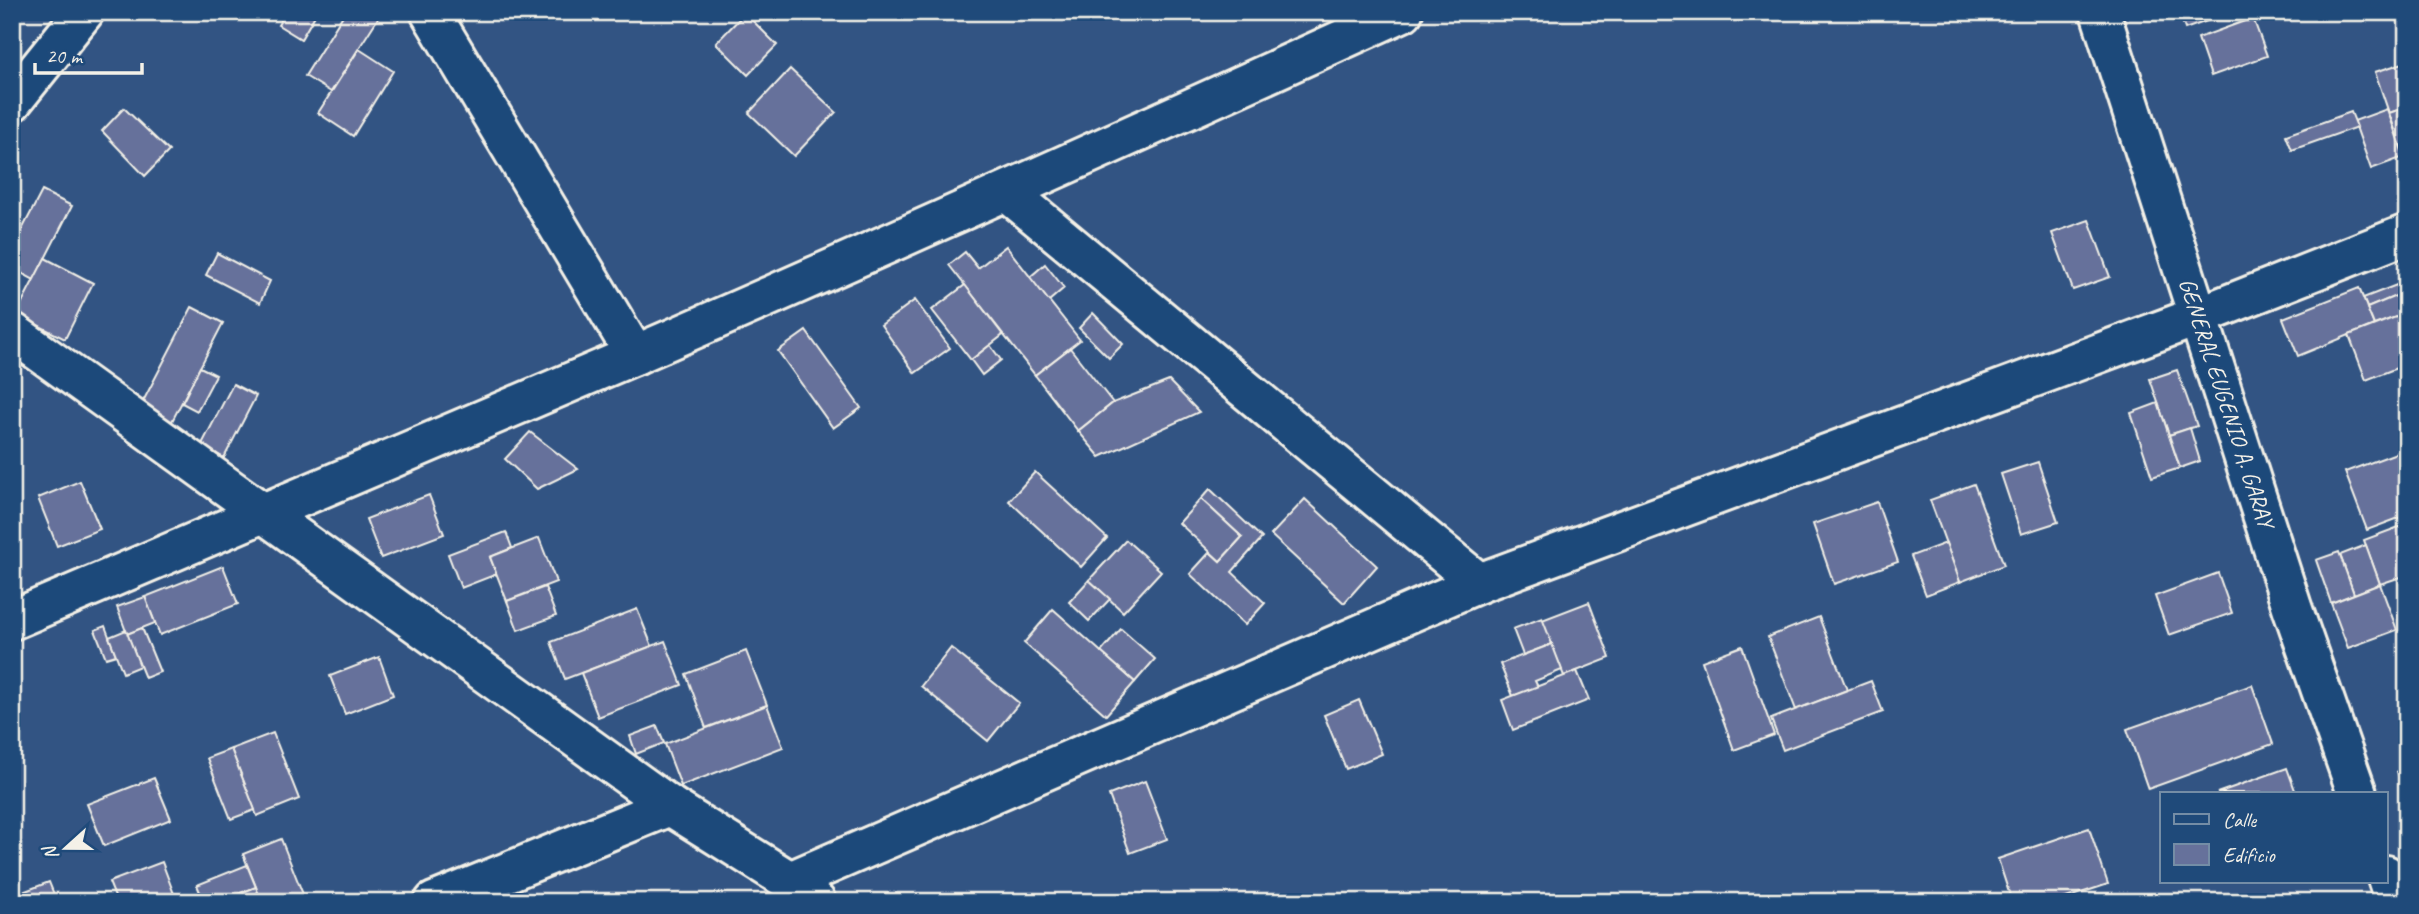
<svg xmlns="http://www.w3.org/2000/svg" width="2419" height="914" font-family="Caveat,sans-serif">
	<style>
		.building { fill: #66719b; stroke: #f4f1e8; stroke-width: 2 }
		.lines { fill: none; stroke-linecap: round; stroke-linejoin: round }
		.street-casing { stroke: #f4f1e8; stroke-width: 44 }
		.street { stroke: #1f4a7a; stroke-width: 38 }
		.labels { text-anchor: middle; stroke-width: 5; stroke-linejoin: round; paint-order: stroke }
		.street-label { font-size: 24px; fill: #f4f1e8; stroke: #1f4a7a }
	</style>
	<rect width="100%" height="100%" fill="#325483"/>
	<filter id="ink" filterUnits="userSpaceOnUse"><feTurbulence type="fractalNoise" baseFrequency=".0143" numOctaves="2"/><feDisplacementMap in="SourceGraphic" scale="14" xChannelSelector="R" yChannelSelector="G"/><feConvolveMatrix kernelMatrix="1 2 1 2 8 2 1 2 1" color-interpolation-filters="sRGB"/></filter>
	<g filter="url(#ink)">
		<g class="building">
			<path d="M286 12H317L301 39 278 25Z"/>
			<path d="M345 12H376L380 15 331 92 305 76Z"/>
			<path d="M2179 12H2232L2185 29Z"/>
			<path d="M745 13 777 45 748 75 716 43Z"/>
			<path d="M2253 18 2267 56 2211 76 2198 38Z"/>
			<path d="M359 49 393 71 353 136 318 113Z"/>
			<path d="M2406 62 2407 107 2389 113 2375 72Z"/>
			<path d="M790 69 836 112 794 156 749 113Z"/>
			<path d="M2407 107V163L2389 113Z"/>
			<path d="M124 108 169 151 145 176 102 131Z"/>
			<path d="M2387 109 2404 157 2371 169 2354 121Z"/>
			<path d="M2351 112 2357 127 2292 150 2286 135Z"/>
			<path d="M42 191 72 206 34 280 12 268V249Z"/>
			<path d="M2089 220 2110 277 2073 290 2052 233Z"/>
			<path d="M1006 246 1080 340 1035 375 949 265 965 252 978 268Z"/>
			<path d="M217 253 270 281 260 303 206 275Z"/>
			<path d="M45 258 93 283 65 339 16 314Z"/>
			<path d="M1045 264 1064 288 1049 301 1030 277Z"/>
			<path d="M2407 281V304L2403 293 2367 308 2363 298Z"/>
			<path d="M965 285 1003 335 971 360 932 310Z"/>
			<path d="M2359 288 2374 325 2298 356 2283 318Z"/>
			<path d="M2403 293 2407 304V313L2374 325 2367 308Z"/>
			<path d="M915 300 950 348 915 373 881 325Z"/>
			<path d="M192 307 223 323 169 427 138 411Z"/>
			<path d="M1093 313 1123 344 1109 358 1079 328Z"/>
			<path d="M2401 315 2407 329V364L2366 380 2349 335Z"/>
			<path d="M806 331 861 408 833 428 778 351Z"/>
			<path d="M990 345 1001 360 982 375 971 360Z"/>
			<path d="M1070 348 1113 403 1078 431 1035 375Z"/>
			<path d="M200 367 216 375 197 411 182 403Z"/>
			<path d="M2177 370 2197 426 2169 435 2150 379Z"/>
			<path d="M1169 381 1199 412 1100 457 1078 431 1113 403Z"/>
			<path d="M233 384 256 396 224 458 201 446Z"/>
			<path d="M2158 403 2180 468 2152 477 2131 413Z"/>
			<path d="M2190 428 2200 461 2180 468 2169 435Z"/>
			<path d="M530 432 578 469 537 489 505 459Z"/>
			<path d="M2407 449V515L2367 530 2345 472Z"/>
			<path d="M2038 462 2058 522 2021 534 2001 474Z"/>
			<path d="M1035 472 1107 538 1081 567 1009 501Z"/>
			<path d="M80 481 100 529 57 546 38 498Z"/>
			<path d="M1974 484 2004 565 1960 582 1930 500Z"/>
			<path d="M1210 489 1262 538 1232 572 1265 603 1245 625 1190 574 1210 552 1220 561 1242 537 1201 499Z"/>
			<path d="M429 495 444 534 381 558 366 519Z"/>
			<path d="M1201 499 1242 537 1220 561 1179 523Z"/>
			<path d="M1305 499 1377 566 1344 603 1271 535Z"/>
			<path d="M1877 502 1898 562 1834 584 1813 524Z"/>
			<path d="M2407 524V575L2380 584 2364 540Z"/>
			<path d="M506 532 512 548 490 557 497 574 461 588 448 554Z"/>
			<path d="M539 538 556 582 507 601 490 557Z"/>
			<path d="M1126 540 1161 571 1123 612 1089 580Z"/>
			<path d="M1946 543 1960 582 1926 595 1911 556Z"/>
			<path d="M2366 545 2380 584 2354 594 2340 555Z"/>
			<path d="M2339 552 2354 594 2331 603 2316 560Z"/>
			<path d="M223 566 238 604 160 635 145 597Z"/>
			<path d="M2218 573 2232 613 2169 635 2155 596Z"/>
			<path d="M1089 580 1110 599 1089 621 1069 602Z"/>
			<path d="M2380 584 2397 630 2348 648 2331 603Z"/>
			<path d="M545 587 556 616 518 630 507 601Z"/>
			<path d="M145 597 155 623 127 634 117 607Z"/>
			<path d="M1589 602 1610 658 1564 676 1542 620Z"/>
			<path d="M637 609 652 646 565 679 551 642Z"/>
			<path d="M1053 609 1135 682 1106 715 1024 643Z"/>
			<path d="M1819 617 1847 690 1796 710 1768 637Z"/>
			<path d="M1542 618 1552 644 1523 655 1513 629Z"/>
			<path d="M105 626 116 655 106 658 95 630Z"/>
			<path d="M142 628 160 672 145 678 127 634Z"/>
			<path d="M1121 629 1155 659 1135 682 1101 652Z"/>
			<path d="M126 630 140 666 123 673 109 637Z"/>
			<path d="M665 641 682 685 598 717 581 673Z"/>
			<path d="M1552 644 1562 670 1535 681 1538 687 1513 696 1500 664Z"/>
			<path d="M1742 646 1774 735 1734 750 1702 661Z"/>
			<path d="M951 648 1019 703 988 741 921 686Z"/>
			<path d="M746 651 767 705 706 728 686 674Z"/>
			<path d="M379 657 393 695 345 714 330 676Z"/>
			<path d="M1577 671 1589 700 1513 730 1502 700Z"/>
			<path d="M1871 681 1883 712 1783 750 1771 719Z"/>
			<path d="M2252 685 2273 744 2148 789 2127 729Z"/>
			<path d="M1359 700 1382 754 1346 769 1324 715Z"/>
			<path d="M767 705 783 747 681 786 665 744Z"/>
			<path d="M657 726 664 743 636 754 630 736Z"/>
			<path d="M273 733 299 799 257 816 231 749Z"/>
			<path d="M231 749 255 810 231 819 207 758Z"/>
			<path d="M2407 767V798L2397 771Z"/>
			<path d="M2287 768 2296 793H2217Z"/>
			<path d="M154 778 171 819 104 846 87 804Z"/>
			<path d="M1145 781 1167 839 1130 853 1109 795Z"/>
			<path d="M2089 828 2108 884 2054 902H2012L1998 859Z"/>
			<path d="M281 839 306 902H261L256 887 243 854Z"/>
			<path d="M162 862 177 902H117L109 882Z"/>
			<path d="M247 865 256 887 218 902H204L197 885Z"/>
			<path d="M49 882 57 902H12V896Z"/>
			<path d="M256 887 261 902H218Z"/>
		</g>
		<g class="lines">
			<g class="street-casing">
				<g id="street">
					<path d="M430 12 635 355"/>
					<path d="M2100 12 2292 607 2357 793"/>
					<path d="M12 102 84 12"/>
					<path d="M1007 192 1479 583"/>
					<path d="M12 332 670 806 790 881 816 902"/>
					<path d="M12 620C220 530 429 443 637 354 893 243 1148 128 1403 12"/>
					<path d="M2386 875 2395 902"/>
					<path d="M790 881 1479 583 2199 316 2407 234"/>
					<path d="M434 902 670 806"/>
				</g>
			</g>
			<use href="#street" class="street"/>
		</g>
	</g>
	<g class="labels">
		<g class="street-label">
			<text transform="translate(2227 403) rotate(72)" y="8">GENERAL EUGENIO A. GARAY</text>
		</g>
	</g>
	<rect width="2419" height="914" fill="none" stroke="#1f4a7a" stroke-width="42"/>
	<rect x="21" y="21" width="2377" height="872" fill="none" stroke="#f4f1e8" stroke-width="2.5" filter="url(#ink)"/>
	<rect x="2160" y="792" width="228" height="91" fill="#1f4a7a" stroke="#748da6" stroke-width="2"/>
	<rect x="2174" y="814" width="35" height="10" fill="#1f4a7a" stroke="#748da6" stroke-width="2"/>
	<text x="2223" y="827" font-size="21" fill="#f4f1e8">Calle</text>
	<rect x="2174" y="844" width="35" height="21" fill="#66719b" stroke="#748da6" stroke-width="2"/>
	<text x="2223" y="862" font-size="21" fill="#f4f1e8">Edificio</text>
	<g transform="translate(66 848) rotate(249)" stroke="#1f4a7a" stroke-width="5" paint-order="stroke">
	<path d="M0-5L12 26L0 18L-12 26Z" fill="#f4f1e8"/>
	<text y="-10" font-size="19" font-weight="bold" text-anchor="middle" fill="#f4f1e8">N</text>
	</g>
	<path d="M35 63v10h107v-10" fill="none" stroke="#f4f1e8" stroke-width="3.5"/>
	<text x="46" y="63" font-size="21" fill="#f4f1e8" stroke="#1f4a7a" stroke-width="5" paint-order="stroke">20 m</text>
</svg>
